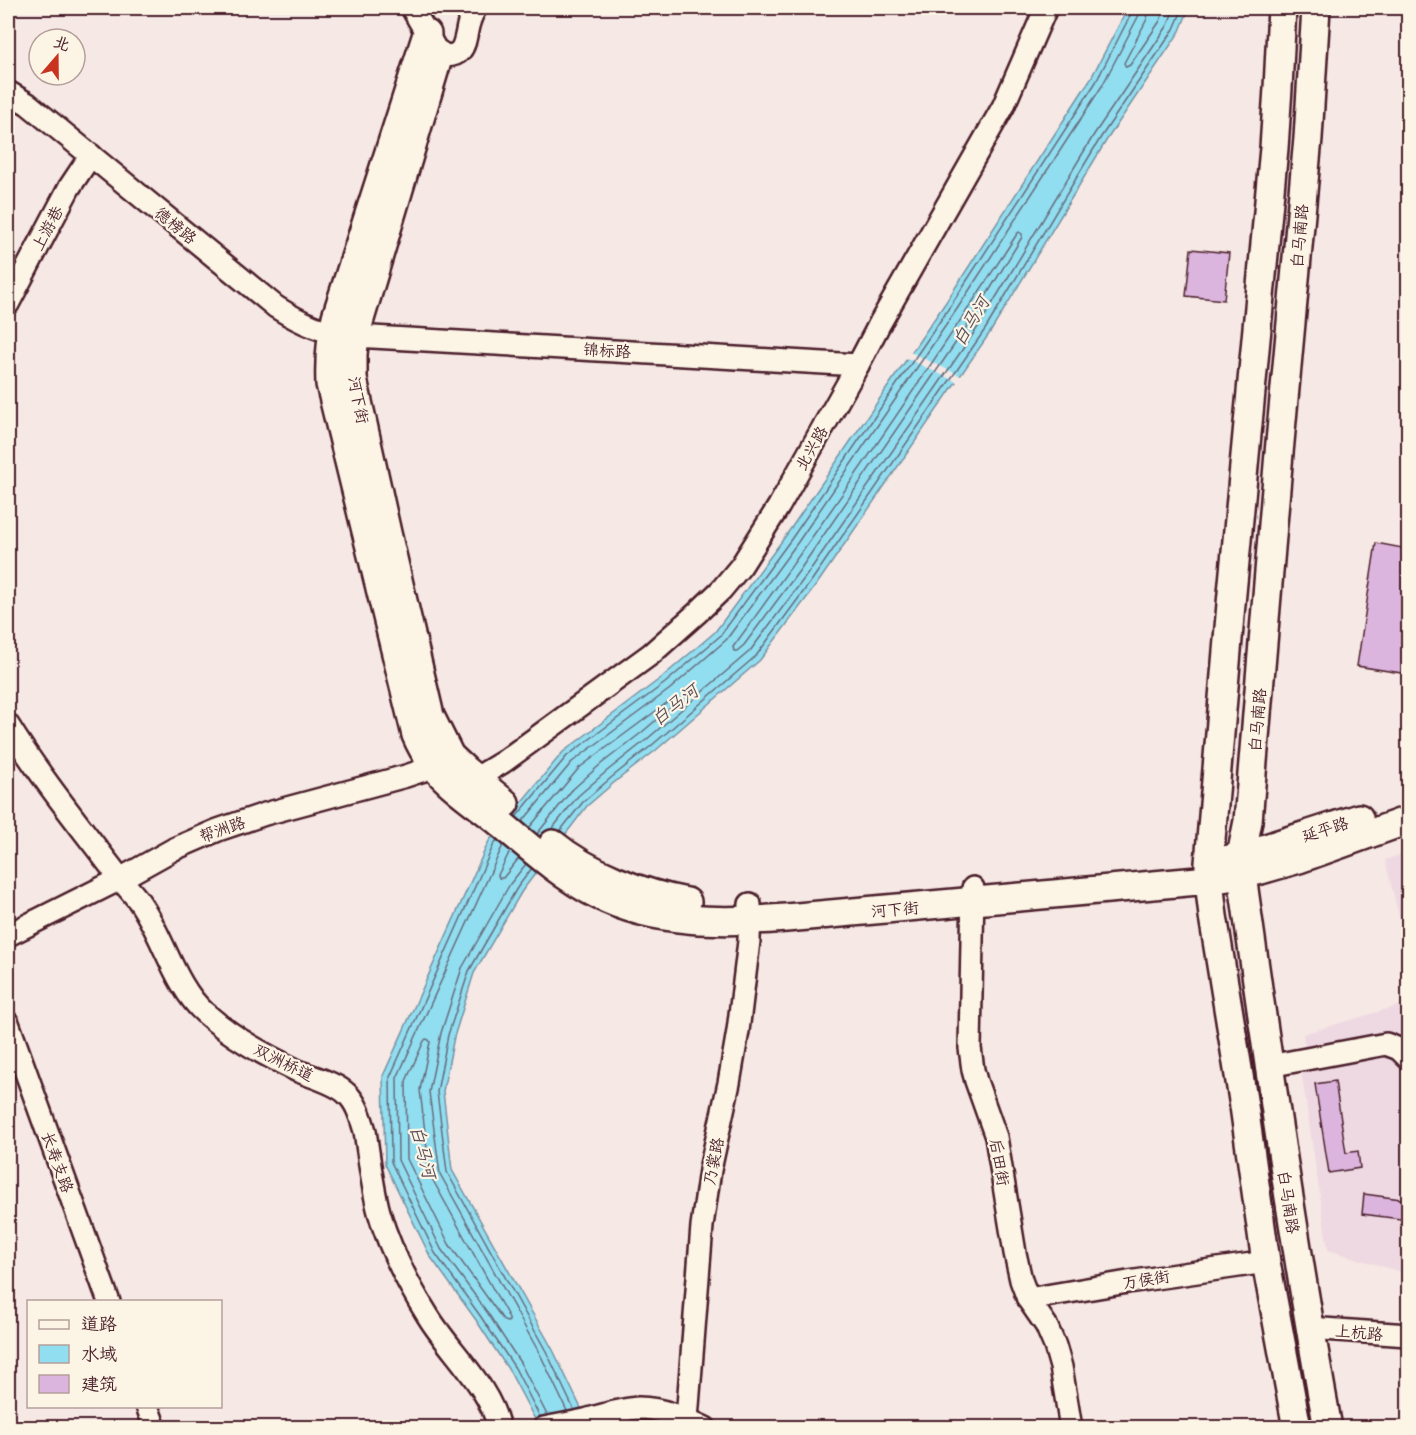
<svg xmlns="http://www.w3.org/2000/svg" width="1416" height="1435" font-family="Mali,'LXGW WenKai TC',sans-serif">
	<style>
		.built { fill: #eed9e2 }
		.water { fill: #91def1; stroke: #7592a2; stroke-width: 1.5 }
		.pier { fill: #f6e8e4 }
		.lines { fill: none; stroke-linecap: round; stroke-linejoin: round }
		.shore { stroke: #666b7a; stroke-width: 1.5 }
		.building { fill: #dcb5de; stroke: #4a1f2b; stroke-width: 1.5 }
		.minor-casing { stroke: #4a1f2b; stroke-width: 26 }
		.major-casing { stroke: #4a1f2b; stroke-width: 32 }
		.minor { stroke: #fcf5e5; stroke-width: 21 }
		.major { stroke: #fcf5e5; stroke-width: 27 }
		.labels { text-anchor: middle; stroke-width: 4.5; stroke-linejoin: round; paint-order: stroke }
		.street-label { font-size: 16px; fill: #4a1f2b; stroke: #fcf5e5 }
		.water-label { font-size: 18px; font-style: italic; fill: #5c4f5c; stroke: #fcf5e5 }
	</style>
	<rect width="100%" height="100%" fill="#f6e8e4"/>
	<filter id="ink" filterUnits="userSpaceOnUse"><feTurbulence type="fractalNoise" baseFrequency=".0167" numOctaves="2"/><feDisplacementMap in="SourceGraphic" scale="12" xChannelSelector="R" yChannelSelector="G"/><feConvolveMatrix kernelMatrix="1 2 1 2 8 2 1 2 1" color-interpolation-filters="sRGB"/></filter>
	<g filter="url(#ink)">
		<g class="built">
			<path d="M1408 852V952L1385 860Z"/>
			<path d="M1408 1003V1274L1328 1250 1302 1076 1307 1059 1303 1034Z"/>
		</g>
		<path class="water" d="M1128 8H1189L1180 31 1106 141 991 331 817 584 760 660 655 751 616 781 587 806 522 891 474 973 454 1037 443 1091 452 1170 553 1350 590 1427H539L510 1372 476 1320 430 1256 385 1164 383 1076 489 841 563 752 661 678 715 632 787 534 946 302 1091 78Z"/>
		<path class="pier" d="M908 351 963 377 959 383 904 357Z"/>
		<g class="lines">
			<g class="shore">
				<path d="M1149 8 1147 19 1124 63 1126 67 1130 65 1160 21 1165 8"/>
				<path d="M1019 232 1022 234V237L972 319 799 571 744 645 737 651H734L733 647C832 512 926 374 1017 234Z"/>
				<path d="M516 817 567 756 665 683 720 636 792 538 951 305 1096 82 1132 12V8"/>
				<path d="M522 822 572 762 670 689 726 640 798 542 957 309 1102 86 1139 15 1140 8"/>
				<path d="M529 828 579 768 672 699H676L675 704 641 733 601 764 572 790 537 834"/>
				<path d="M552 829 578 796 607 771 646 740 750 651 806 576 980 324 1095 133 1168 25 1174 8"/>
				<path d="M560 831 583 802 612 777 651 746 756 656 812 580 986 328 1101 137 1174 29 1183 8"/>
				<path d="M497 840 494 844 390 1077 391 1162 435 1253 481 1317 515 1368 540 1417"/>
				<path d="M503 845 397 1078 398 1160 441 1249 487 1312 521 1364 547 1415"/>
				<path d="M510 851 498 875 499 878H503L519 858"/>
				<path d="M526 864 510 884 462 968 441 1033 429 1092 440 1174 541 1356 567 1411"/>
				<path d="M532 868 517 888 469 971 448 1035 437 1092 447 1172 547 1353 574 1410"/>
				<path d="M426 1039 429 1040 430 1042 420 1090 430 1175 509 1318V1321L507 1322 504 1321 449 1244 407 1159 406 1081 424 1041Z"/>
			</g>
		</g>
		<g class="building">
			<path d="M1191 249 1229 253 1224 300 1186 296Z"/>
			<path d="M1376 543 1408 549V674L1357 666Z"/>
			<path d="M1335 1081 1346 1153 1358 1151 1360 1168 1329 1173 1315 1084Z"/>
			<path d="M1364 1194 1408 1200V1220L1362 1214Z"/>
		</g>
		<g class="lines">
			<g class="minor-casing">
				<g id="minor">
					<path d="M412 8 439 55C464 59 464 45 468 26 470 19 472 13 476 8"/>
					<path d="M8 92 28 104 276 307C303 324 324 333 355 336L858 365"/>
					<path d="M8 304 69 188 91 155"/>
					<path d="M8 725C41 778 80 826 118 876 124 884 132 892 138 900 163 934 174 986 205 1013 233 1038 265 1055 298 1071 313 1077 336 1083 347 1094 357 1103 361 1118 365 1131 369 1157 372 1186 379 1212 389 1248 408 1284 428 1316 450 1352 489 1385 499 1428"/>
					<path d="M463 786 503 762 651 654 697 613 721 590 741 566 779 506 858 365 880 323 1003 107 1046 8"/>
					<path d="M973 888 970 1048 973 1070 976 1081 996 1137 1015 1253 1021 1280 1028 1299 1046 1325 1055 1346 1061 1367 1071 1428"/>
					<path d="M8 935 120 879 174 849 218 830 265 814 406 776 421 771 445 759"/>
					<path d="M8 1023 109 1302"/>
					<path d="M1269 1066 1386 1044 1399 1049 1408 1058"/>
					<path d="M1028 1299 1128 1282 1266 1262"/>
					<path d="M1309 1328 1408 1335"/>
					<path d="M147 1406 155 1428"/>
					<path d="M687 1419 702 1226 710 1170 729 1083 738 1031 749 941 750 904"/>
					<path d="M544 1428C558 1425 571 1423 585 1420 603 1415 621 1409 639 1408 662 1408 685 1418 705 1428"/>
				</g>
			</g>
			<g class="major-casing">
				<g id="major">
					<path d="M1282 8 1278 88 1274 148 1231 604 1209 863V880L1213 916 1244 1106 1266 1262 1297 1428"/>
					<path d="M1316 8 1308 138 1279 453 1248 821 1241 856 1242 875C1268 1060 1294 1244 1328 1428"/>
					<path d="M427 34 336 317C330 341 329 360 330 384L416 735C434 777 459 790 493 817 526 844 559 875 598 895 655 924 724 923 786 918L1209 880 1242 875 1261 870 1299 859 1408 820"/>
					<path d="M439 55 355 336 353 354V379L387 533 430 716 450 756 466 771 505 803"/>
					<path d="M553 844C588 873 642 894 687 902"/>
					<path d="M1212 863 1241 856 1359 818"/>
				</g>
			</g>
			<use href="#minor" class="minor"/>
			<use href="#major" class="major"/>
		</g>
	</g>
	<g class="labels">
		<g class="street-label">
			<text transform="translate(176 225) rotate(39)" y="6">德榜路</text>
			<text transform="translate(47 228) rotate(-62)" y="6">上游巷</text>
			<text transform="translate(1299 236) rotate(-85)" y="6">白马南路</text>
			<text transform="translate(607 350) rotate(3)" y="6">锦标路</text>
			<text transform="translate(359 400) rotate(79)" y="6">河下街</text>
			<text transform="translate(811 448) rotate(-60)" y="6">北兴路</text>
			<text transform="translate(1257 720) rotate(-85)" y="6">白马南路</text>
			<text transform="translate(222 829) rotate(-20)" y="6">帮洲路</text>
			<text transform="translate(1325 829) rotate(-18)" y="6">延平路</text>
			<text transform="translate(895 909) rotate(-5)" y="6">河下街</text>
			<text transform="translate(284 1062) rotate(26)" y="6">双洲桥道</text>
			<text transform="translate(713 1161) rotate(-79)" y="6">乃裳路</text>
			<text transform="translate(58 1162) rotate(70)" y="6">长寿支路</text>
			<text transform="translate(1000 1162) rotate(80)" y="6">后田街</text>
			<text transform="translate(1289 1202) rotate(81)" y="6">白马南路</text>
			<text transform="translate(1146 1279) rotate(-9)" y="6">万侯街</text>
			<text transform="translate(1359 1332) rotate(5)" y="6">上杭路</text>
		</g>
		<g class="water-label">
			<text transform="translate(971 321) rotate(-59)" y="6">白马河</text>
			<text transform="translate(675 705) rotate(-38)" y="6">白马河</text>
			<text transform="translate(423 1152) rotate(75)" y="6">白马河</text>
		</g>
	</g>
	<rect width="1416" height="1435" fill="none" stroke="#fcf5e5" stroke-width="30"/>
	<rect x="15" y="15" width="1386" height="1405" fill="none" stroke="#4a1f2b" stroke-width="2" filter="url(#ink)"/>
	<rect x="27" y="1300" width="195" height="108" fill="#fcf5e5" stroke="#b59f9b" stroke-width="1.5"/>
	<rect x="39" y="1320" width="30" height="9" fill="#fcf5e5" stroke="#b59f9b" stroke-width="1.5"/>
	<text x="81" y="1330" font-size="18" fill="#4a1f2b">道路</text>
	<rect x="39" y="1345" width="30" height="18" fill="#91def1" stroke="#b59f9b" stroke-width="1.5"/>
	<text x="81" y="1360" font-size="18" fill="#4a1f2b">水域</text>
	<rect x="39" y="1375" width="30" height="18" fill="#dcb5de" stroke="#b59f9b" stroke-width="1.5"/>
	<text x="81" y="1390" font-size="18" fill="#4a1f2b">建筑</text>
	<g transform="translate(57 57) rotate(20)"><circle r="28" fill="#fcf5e5" stroke="#b59f9b" stroke-width="1.5"/>
	<path d="M0-4.5L10 22L0 15L-10 22Z" fill="#c8321e"/>
	<text y="-9" font-size="16" font-weight="bold" text-anchor="middle" fill="#4a1f2b">北</text>
	</g>
</svg>
